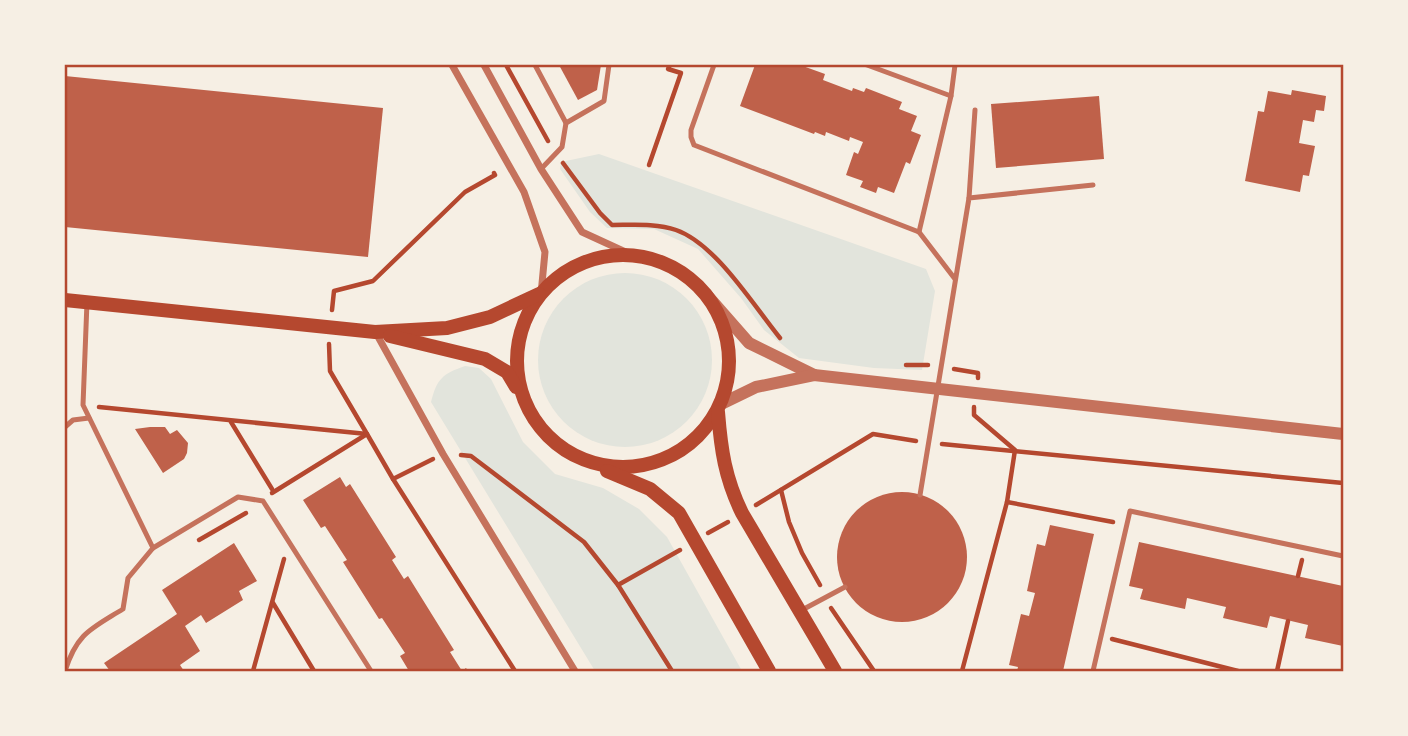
<svg xmlns="http://www.w3.org/2000/svg" width="1408" height="736" font-family="'Noto Sans',sans-serif">
	<style>
		.green { fill: #e2e4dc }
		.building { fill: #bf614a }
		.lines { fill: none; stroke-linecap: round; stroke-linejoin: round }
		.path { stroke: #b5482f; stroke-width: 4.5 }
		.service { stroke: #c5725c; stroke-width: 5 }
		.minor { stroke: #c5725c; stroke-width: 7 }
		.tertiary { stroke: #c5725c; stroke-width: 12 }
		.secondary { stroke: #b5482f; stroke-width: 14 }
		.neatline { fill: none; stroke: #b5482f; stroke-width: 2.5 }
	</style>
	<rect width="100%" height="100%" fill="#f6efe4"/>
	<g class="green">
		<path d="M599 154 926 269 935 291 922 370 874 368 799 358 764 330 741 298 698 249 654 229 607 228 590 212 560 169 561 162Z"/>
		<circle cx="625" cy="360" r="87"/>
		<path d="M465 366 479 368 491 379 523 442 555 474 603 488 639 509 667 537 742 671H595L431 402C437 379 442 374 465 366Z"/>
	</g>
	<g class="building">
		<path d="M559 65H601L597 90 578 100Z"/>
		<path d="M755 65H800L825 74 823 80 852 91 853 88 864 92 866 88 902 102 899 109 917 116 911 131 921 135 910 164 906 162 894 193 878 187 876 193 860 187 863 181 846 175 854 152 858 154 863 142 850 137 849 141 826 132 825 136 815 132 814 134 740 106Z"/>
		<path d="M65 76 383 108 368 257 65 227Z"/>
		<path d="M1292 90 1326 96 1324 111 1316 110 1314 122 1303 120 1299 143 1315 146 1309 176 1303 175 1300 192 1245 181 1258 111 1264 112 1268 91 1291 95Z"/>
		<path d="M1099 96 1104 159 996 168 991 104Z"/>
		<path d="M150 427H165L170 434 177 430 188 443 187 453 184 459 163 473 135 429Z"/>
		<path d="M340 477 346 487 350 484 396 557 392 560 404 579 408 576 454 650 450 652 462 671 466 668 468 671H409L400 656 405 653 382 618 379 619 343 562 347 560 325 526 321 528 303 500Z"/>
		<circle cx="902" cy="557" r="65"/>
		<path d="M1050 525 1094 534 1063 671H1017L1018 667 1009 665 1021 614 1029 616 1035 593 1027 591 1037 544 1045 546Z"/>
		<path d="M1139 542 1343 586V646L1305 638 1308 625 1270 616 1267 628 1223 618 1226 607 1187 598 1185 609 1140 599 1143 589 1129 586Z"/>
		<path d="M234 543 257 581 239 591 243 600 206 623 201 615 185 626 200 651 180 665 184 671H110L104 663 177 614 162 590Z"/>
	</g>
	<g class="lines">
		<g class="path">
			<path d="M506 65 548 141"/>
			<path d="M563 163 600 213 612 225C632 225 657 223 676 230 716 244 753 305 780 338"/>
			<path d="M649 165 681 73 668 69 670 65"/>
			<path d="M332 310 334 291 373 281 465 192 495 175 494 173"/>
			<path d="M906 365H928"/>
			<path d="M954 369 978 373V378"/>
			<path d="M99 407 367 434 393 479 515 671"/>
			<path d="M231 422 272 489"/>
			<path d="M942 444 1343 483"/>
			<path d="M461 455 471 456 584 542 618 585 680 550"/>
			<path d="M393 479 433 459"/>
			<path d="M781 490 789 522 802 553 820 585"/>
			<path d="M272 493 367 434 330 371 329 344"/>
			<path d="M1007 502 1113 522"/>
			<path d="M756 505 873 434 916 441"/>
			<path d="M708 533 728 522"/>
			<path d="M199 540 246 513"/>
			<path d="M1298 576 1302 560"/>
			<path d="M618 585 672 671"/>
			<path d="M273 603 314 671"/>
			<path d="M831 608 874 671"/>
			<path d="M1112 639 1238 671"/>
			<path d="M253 671 284 559"/>
			<path d="M962 671 1007 502 1015 450 974 415V407"/>
			<path d="M1277 671 1288 621"/>
		</g>
		<g class="service">
			<path d="M535 65 566 123"/>
			<path d="M714 65 691 130V137L694 145 919 232 955 279"/>
			<path d="M867 65 951 96 919 232"/>
			<path d="M951 96 955 65"/>
			<path d="M541 169 562 147 566 123 604 101 609 65"/>
			<path d="M969 198 975 110"/>
			<path d="M87 302 83 405 153 548 238 497 263 501 371 671"/>
			<path d="M65 427 73 420 89 418"/>
			<path d="M920 495 969 198 1093 185"/>
			<path d="M802 610 845 587"/>
			<path d="M65 671C77 633 91 629 123 609L128 578 153 548"/>
			<path d="M1093 671 1130 511 1343 556"/>
		</g>
		<g class="minor">
			<path d="M452 65 524 192 545 252 541 294"/>
			<path d="M484 65 541 169 582 232 632 255"/>
			<path d="M376 333 443 454 575 671"/>
		</g>
		<g class="tertiary">
			<path d="M706 294 749 343 814 375"/>
			<path d="M721 404 756 387 814 375 1343 434"/>
		</g>
		<g class="secondary">
			<circle cx="623" cy="361" r="106"/>
			<path d="M65 300 375 332 447 328 490 317 539 294"/>
			<path d="M390 336 485 359 507 372 516 387"/>
			<path d="M718 412C721 450 725 478 742 513L835 671"/>
			<path d="M607 471 650 489 679 513 769 671"/>
		</g>
	</g>
	<rect width="1408" height="736" fill="none" stroke="#f6efe4" stroke-width="133"/>
	<rect x="66" y="66" width="1276" height="604" class="neatline"/>
</svg>
